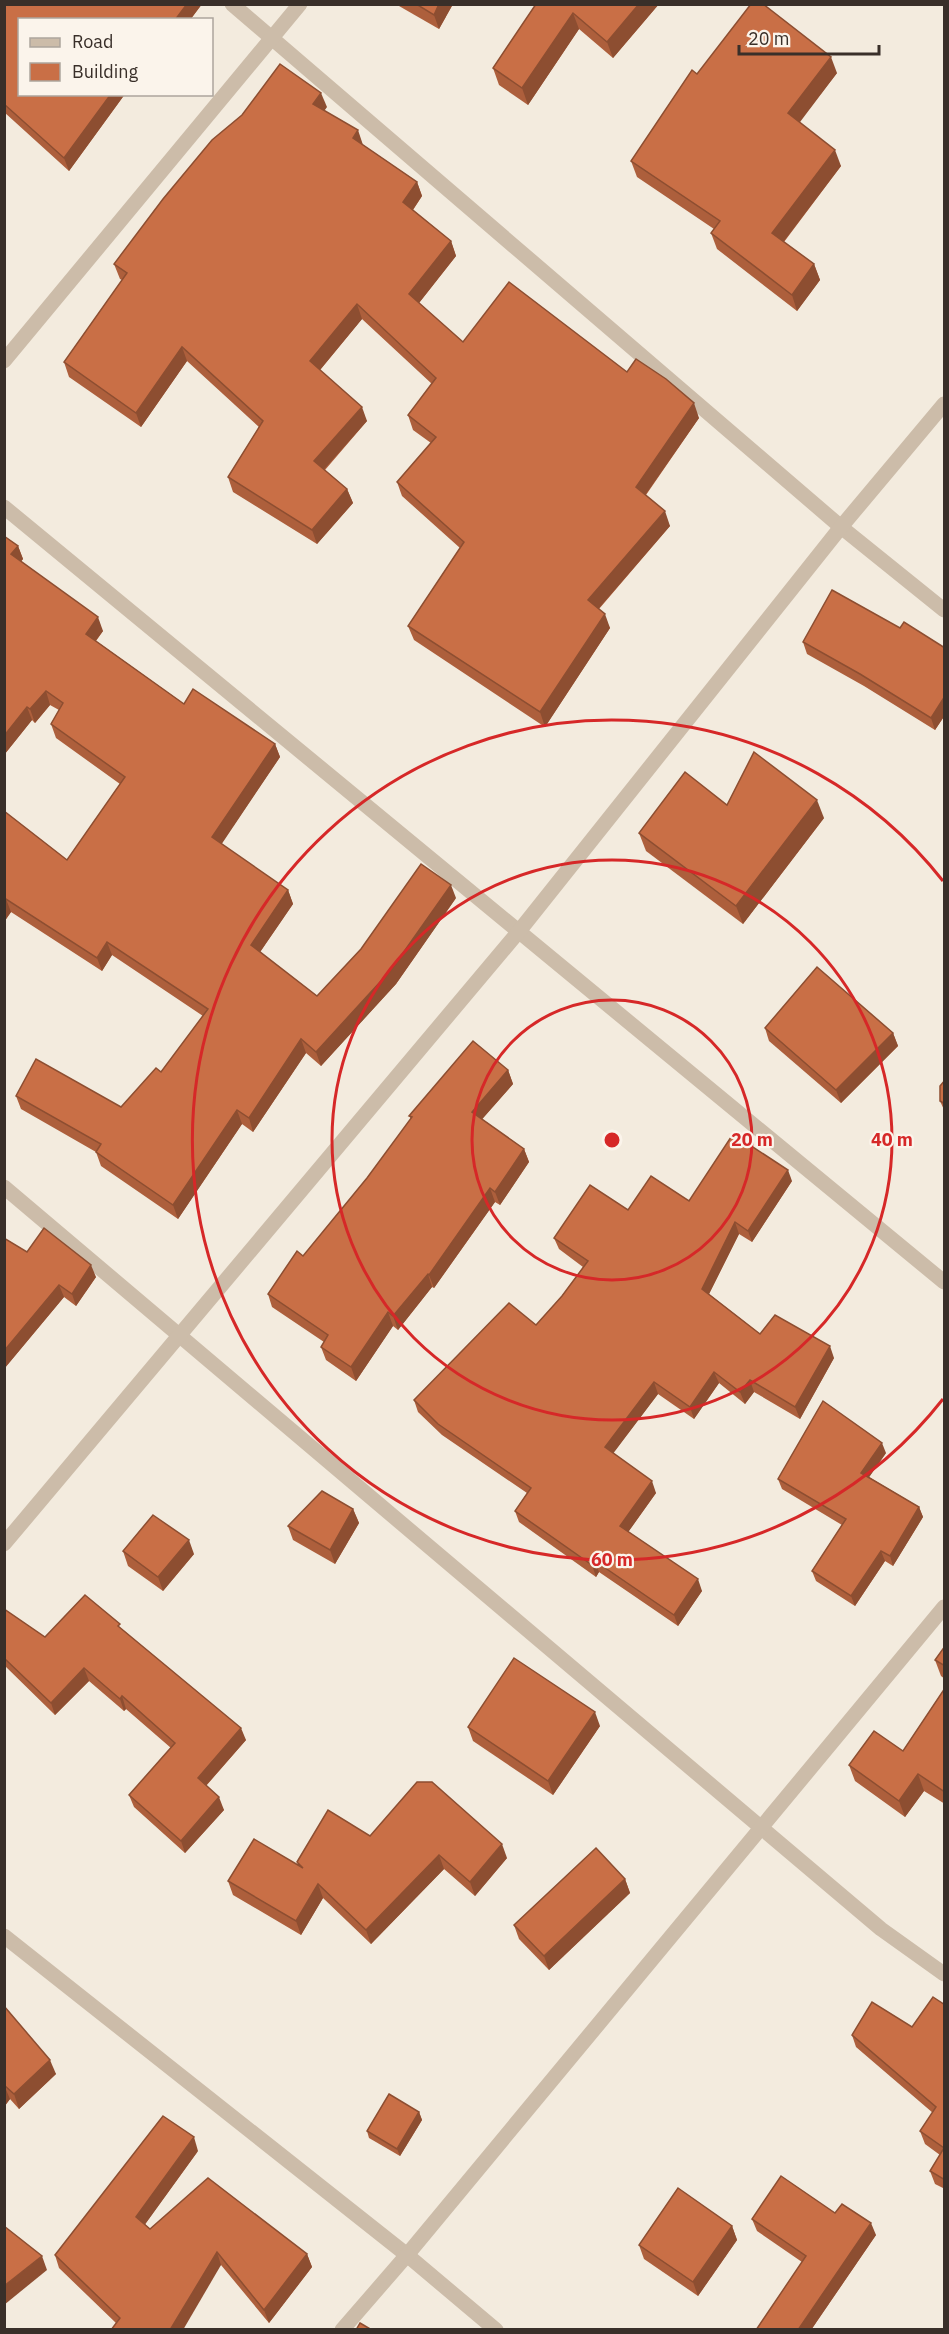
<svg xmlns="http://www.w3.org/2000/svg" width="949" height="2334" font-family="'IBM Plex Sans',sans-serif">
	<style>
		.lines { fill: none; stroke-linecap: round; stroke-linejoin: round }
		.minor { stroke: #ccbca9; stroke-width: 15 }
		.wall { fill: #ad5f3c }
		.shaded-wall { fill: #8d4e31 }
		.building { fill: #c96f46; stroke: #8d4e31; stroke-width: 1.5 }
		.ring { fill: none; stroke: #d62828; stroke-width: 3 }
		.centre { fill: #d62828; stroke: #fbf4eb; stroke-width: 3 }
		.ring-label { font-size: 18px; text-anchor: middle; font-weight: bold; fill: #d62828; stroke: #fbf4eb; stroke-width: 4.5; stroke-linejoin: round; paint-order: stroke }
	</style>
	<rect width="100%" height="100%" fill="#f3ebde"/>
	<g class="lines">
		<g class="minor">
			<path d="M232 4 841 527 944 610"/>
			<path d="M4 361 300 4"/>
			<path d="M4 507 944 1282"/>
			<path d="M4 1187 881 1929 944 1974"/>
			<path d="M4 1544 520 930 841 527 944 404"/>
			<path d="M4 1936 407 2255 496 2330"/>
			<path d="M342 2330 407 2255 944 1607"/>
		</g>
	</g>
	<g class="wall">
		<path d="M4 4H202L190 20H20V94H125L69 171 4 112Z"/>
		<path d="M399 4H453L439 29 399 6Z"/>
		<path d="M536 4H659L613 58 579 29 528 105 499 85 493 68Z"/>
		<path d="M837 73 799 122 841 166 784 242 814 264 820 280 797 311 717 249 711 233 714 229 637 177 631 161 697 74Z"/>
		<path d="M327 107 324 110 363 145 417 182 422 196 413 210 451 241 456 256 419 303 463 342 627 372 699 418 646 495 670 526 599 609 610 628 545 727 414 640 408 626 460 548 402 496 397 482 431 443 413 430 408 415 432 384 362 319 320 370 367 421 325 470 347 489 353 503 317 544 233 492 228 477 259 427 187 361 141 427 69 377 64 362 122 280 120 279 114 264Z"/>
		<path d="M4 536 18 546 23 559 21 561 103 631 96 641 184 704 275 744 280 757 221 844 288 890 293 904 260 952 317 996 456 898 396 984 321 1066 306 1053 253 1132 242 1124 178 1219 101 1166 96 1152 21 1109 16 1096 121 1107 161 1072 203 1016 112 955 102 971 11 912 4 922V811L67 860 120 784 56 738 51 724 59 710 50 705 35 723 32 720 4 755Z"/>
		<path d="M900 628 945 648V715L935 730 864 686 807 654 803 642Z"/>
		<path d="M727 805 824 818 743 924 646 851 639 833Z"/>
		<path d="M765 1028 893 1033 898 1046 841 1103 769 1041Z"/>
		<path d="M508 1070 513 1084 482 1119 524 1149 529 1162 500 1205 495 1202 434 1288 432 1287 398 1330 393 1326 356 1381 326 1360 321 1347 324 1342 272 1307 268 1294 303 1256 367 1178 411 1119 409 1116Z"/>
		<path d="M945 1080V1112L940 1101Z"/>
		<path d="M792 1181 752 1242 739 1234 709 1294 760 1334 834 1358 800 1419 754 1392 745 1404 719 1383 694 1419 658 1394 613 1453 656 1493 628 1532 702 1591 678 1626 599 1572 596 1577 519 1522 515 1511 527 1493 442 1435 418 1412 414 1400 536 1325 562 1296 583 1267 559 1249 554 1238 628 1210 689 1201Z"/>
		<path d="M4 1238 27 1252 96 1277 76 1306 64 1297 4 1369Z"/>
		<path d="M886 1453 869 1477 919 1507 923 1517 893 1566 885 1561 855 1606 816 1581 812 1571 842 1525 782 1489 778 1479Z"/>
		<path d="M353 1509 359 1523 335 1564 293 1540 288 1526Z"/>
		<path d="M123 1551 194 1554 163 1591 128 1566Z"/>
		<path d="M4 1609 45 1637 122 1629 246 1740 206 1786 224 1810 185 1853 134 1807 129 1795 171 1748 126 1709 124 1711 89 1681 55 1715 4 1665Z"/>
		<path d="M945 1646V1679L941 1676 935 1660Z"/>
		<path d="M945 1688V1804L924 1791 905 1817 855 1781 849 1765 903 1751Z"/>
		<path d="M600 1726 553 1795 473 1741 468 1727Z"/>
		<path d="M370 1836 507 1858 475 1896 444 1869 371 1944 323 1898 301 1935 233 1895 228 1881 298 1865 297 1862Z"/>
		<path d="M625 1879 630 1893 549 1970 519 1939 514 1925Z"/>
		<path d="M945 2005V2189L935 2184 930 2171 940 2155 925 2144 920 2131 933 2113 856 2047 852 2035 912 2027Z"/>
		<path d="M4 2006 56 2074 19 2109 10 2099 4 2107Z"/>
		<path d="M419 2112 422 2120 400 2156 369 2138 367 2131Z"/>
		<path d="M198 2151 145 2224 150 2229 307 2254 312 2267 269 2323 221 2265 116 2323 59 2268 55 2255Z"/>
		<path d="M835 2213 876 2235 811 2330H756L802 2262 757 2231 752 2219Z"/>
		<path d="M732 2226 737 2240 698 2296 644 2259 639 2245Z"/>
	</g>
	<g class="shaded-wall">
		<path d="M187 4H202L190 20H175Z"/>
		<path d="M439 4H453L439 29 434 15Z"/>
		<path d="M639 4H659L613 58 607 42Z"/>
		<path d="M573 13 579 29 528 105 522 88Z"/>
		<path d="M831 57 837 73 794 130 788 113Z"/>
		<path d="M321 93 327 107 319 118 313 104Z"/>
		<path d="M111 94H125L69 171 64 158Z"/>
		<path d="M358 130 363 145 353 138Z"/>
		<path d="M835 150 841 166 778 249 772 233Z"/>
		<path d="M417 182 422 196 408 217 403 202Z"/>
		<path d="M451 241 456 256 415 308 409 294Z"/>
		<path d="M814 264 820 280 797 311 792 295Z"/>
		<path d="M357 304 362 319 315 376 310 361Z"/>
		<path d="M182 347 187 361 141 427 136 413Z"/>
		<path d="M694 403 699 418 641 501 636 487Z"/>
		<path d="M362 407 367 421 319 475 314 461Z"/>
		<path d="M347 489 353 503 317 544 312 530Z"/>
		<path d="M665 511 670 526 593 615 588 600Z"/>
		<path d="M18 546 23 559 16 568 11 554Z"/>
		<path d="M605 614 610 628 545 727 540 712Z"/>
		<path d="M98 617 103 631 91 647 86 634Z"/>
		<path d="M46 691 50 705 35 723 30 709Z"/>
		<path d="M945 696V715L935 730 931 718Z"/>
		<path d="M27 707 32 720 4 755V736Z"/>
		<path d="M275 744 280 757 217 851 212 837Z"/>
		<path d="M817 800 824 818 743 924 736 906Z"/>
		<path d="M451 885 456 898 396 984 321 1066 316 1052Z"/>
		<path d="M288 890 293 904 256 958 251 945Z"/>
		<path d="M6 899 11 912 4 922V902Z"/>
		<path d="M107 942 112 955 102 971 97 958Z"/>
		<path d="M893 1033 898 1046 841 1103 836 1090Z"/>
		<path d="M301 1039 306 1053 253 1132 249 1118Z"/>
		<path d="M508 1070 513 1084 477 1125 472 1112Z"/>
		<path d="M237 1110 242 1124 178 1219 173 1205Z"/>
		<path d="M524 1149 529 1162 500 1205 495 1192Z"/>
		<path d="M788 1170 792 1181 752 1242 748 1231Z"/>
		<path d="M490 1188 495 1202 434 1288 429 1275Z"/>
		<path d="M735 1222 739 1234 706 1300 702 1289Z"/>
		<path d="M91 1265 96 1277 76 1306 72 1294Z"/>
		<path d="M428 1274 432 1287 398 1330 393 1316Z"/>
		<path d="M59 1285 64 1297 4 1369V1351Z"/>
		<path d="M388 1312 393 1326 356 1381 351 1367Z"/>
		<path d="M830 1346 834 1358 800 1419 795 1407Z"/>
		<path d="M714 1372 719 1383 694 1419 690 1407Z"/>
		<path d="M750 1380 754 1392 745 1404 740 1392Z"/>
		<path d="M654 1382 658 1394 609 1459 605 1447Z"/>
		<path d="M882 1443 886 1453 865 1483 861 1473Z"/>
		<path d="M652 1481 656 1493 624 1538 620 1526Z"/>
		<path d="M919 1507 923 1517 893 1566 890 1556Z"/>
		<path d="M353 1509 359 1523 335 1564 330 1550Z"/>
		<path d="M189 1540 194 1554 163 1591 158 1577Z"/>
		<path d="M881 1551 885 1561 855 1606 851 1596Z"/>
		<path d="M595 1561 599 1572 596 1577 592 1565Z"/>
		<path d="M698 1579 702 1591 678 1626 674 1615Z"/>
		<path d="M84 1668 89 1681 55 1715 51 1703Z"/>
		<path d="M122 1696 126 1709 124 1711 120 1699Z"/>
		<path d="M595 1712 600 1726 553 1795 548 1781Z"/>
		<path d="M241 1728 246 1740 202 1790 198 1778Z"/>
		<path d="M918 1774 924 1791 905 1817 899 1801Z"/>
		<path d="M219 1797 224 1810 185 1853 181 1841Z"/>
		<path d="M502 1844 507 1858 475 1896 470 1882Z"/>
		<path d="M439 1855 444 1869 371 1944 366 1930Z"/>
		<path d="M625 1879 630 1893 549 1970 544 1956Z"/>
		<path d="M318 1884 323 1898 301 1935 296 1921Z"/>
		<path d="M50 2060 56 2074 19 2109 14 2094Z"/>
		<path d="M4 2085 10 2099 4 2107Z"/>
		<path d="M419 2112 422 2120 400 2156 397 2149Z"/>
		<path d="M194 2137 198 2151 141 2230 136 2217Z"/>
		<path d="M871 2223 876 2235 811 2330H798Z"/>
		<path d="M732 2226 737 2240 698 2296 693 2282Z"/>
		<path d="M217 2252 221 2265 183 2330H170Z"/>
		<path d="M307 2254 312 2267 269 2323 264 2310Z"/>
		<path d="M42 2256 47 2270 4 2305V2286Z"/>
	</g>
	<g class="building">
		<path d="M4 4H187L175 20H20V94H111L64 158 4 104Z"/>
		<path d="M416 4H439L434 15Z"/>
		<path d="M536 4H639L607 42 573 13 522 88 493 68Z"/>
		<path d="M751 4H763L831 57 788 113 835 150 772 233 814 264 792 295 711 233 720 221 631 161 692 70 697 74Z"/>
		<path d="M280 64 321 93 313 104 358 130 353 138 417 182 403 202 451 241 409 294 463 342 509 282 627 372 636 359 666 379 694 403 636 487 665 511 588 600 605 614 540 712 408 626 464 542 397 482 436 437 408 415 436 378 357 304 310 361 362 407 314 461 347 489 312 530 228 477 263 421 182 347 136 413 64 362 127 273 114 264 163 199 212 140 242 115Z"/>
		<path d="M4 536 18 546 11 554 98 617 86 634 184 704 193 689 275 744 212 837 288 890 251 945 317 996 361 949 421 864 451 885 391 970 316 1052 301 1039 249 1118 237 1110 173 1205 96 1152 101 1144 16 1096 36 1059 121 1107 156 1068 161 1072 208 1009 107 942 97 958 6 899 4 902V811L67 860 125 777 51 724 63 703 46 691 30 709 27 707 4 736Z"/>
		<path d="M832 590 900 628 904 622 945 648V696L931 718 860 674 803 642Z"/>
		<path d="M754 752 817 800 736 906 639 833 685 772 727 805Z"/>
		<path d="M817 967 893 1033 836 1090 765 1028Z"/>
		<path d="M473 1041 508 1070 472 1112 524 1149 495 1192 490 1188 429 1275 428 1274 393 1316 388 1312 351 1367 321 1347 328 1335 268 1294 297 1251 303 1256 367 1178 412 1117 409 1116Z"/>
		<path d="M945 1080V1104L940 1101V1086Z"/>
		<path d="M733 1134 788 1170 748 1231 735 1222 702 1289 760 1334 775 1315 830 1346 795 1407 750 1380 740 1392 714 1372 690 1407 654 1382 605 1447 652 1481 620 1526 698 1579 674 1615 595 1561 592 1565 515 1511 531 1488 438 1424 414 1400 509 1303 536 1325 562 1296 588 1261 554 1238 590 1185 628 1210 651 1176 689 1201Z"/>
		<path d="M44 1228 91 1265 72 1294 59 1285 4 1351V1238L27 1252Z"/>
		<path d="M823 1401 882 1443 861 1473 919 1507 890 1556 881 1551 851 1596 812 1571 846 1519 778 1479Z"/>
		<path d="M322 1491 353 1509 330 1550 288 1526Z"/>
		<path d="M153 1515 189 1540 158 1577 123 1551Z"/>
		<path d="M85 1595 120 1624 118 1626 241 1728 198 1778 219 1797 181 1841 129 1795 175 1743 122 1696 120 1699 84 1668 51 1703 4 1658V1609L45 1637Z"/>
		<path d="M945 1646V1666L935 1660Z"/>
		<path d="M514 1658 595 1712 548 1781 468 1727Z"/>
		<path d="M945 1688V1792L918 1774 899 1801 849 1765 874 1731 903 1751Z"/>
		<path d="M417 1782H432L502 1844 470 1882 439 1855 366 1930 318 1884 296 1921 228 1881 254 1839 303 1868 297 1862 328 1810 370 1836Z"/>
		<path d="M596 1848 625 1879 544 1956 514 1925Z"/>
		<path d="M933 1997 945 2005V2180L930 2171 944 2148 920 2131 936 2107 852 2035 872 2002 912 2027Z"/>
		<path d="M4 2006 50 2060 14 2094 4 2085Z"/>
		<path d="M389 2094 419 2112 397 2149 367 2131Z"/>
		<path d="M163 2116 194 2137 136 2217 150 2229 208 2178 307 2254 264 2310 217 2252 170 2330H111L120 2318 55 2255Z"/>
		<path d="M781 2176 835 2213 842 2204 871 2223 798 2330H756L806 2256 752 2219Z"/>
		<path d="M678 2188 732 2226 693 2282 639 2245Z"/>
		<path d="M4 2226 42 2256 4 2286Z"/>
		<path d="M360 2323 372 2330H356Z"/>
	</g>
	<g class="ring">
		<circle cx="612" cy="1140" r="140"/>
		<circle cx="612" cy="1140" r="280"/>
		<path d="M943 1399A420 420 0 1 1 943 881"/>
	</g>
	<circle cx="612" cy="1140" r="9" class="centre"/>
	<g class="ring-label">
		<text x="752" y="1146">20 m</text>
		<text x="892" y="1146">40 m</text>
		<text x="612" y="1566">60 m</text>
	</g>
	<rect width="949" height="2334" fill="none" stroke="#392f29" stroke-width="12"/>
	<rect x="18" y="18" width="195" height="78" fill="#fbf4eb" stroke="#ada59d" stroke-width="1.5"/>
	<rect x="30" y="38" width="30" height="9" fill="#ccbca9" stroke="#ada59d" stroke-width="1.5"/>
	<text x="72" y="48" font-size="18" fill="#392f29">Road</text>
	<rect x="30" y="63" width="30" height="18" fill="#c96f46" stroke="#ada59d" stroke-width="1.5"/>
	<text x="72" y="78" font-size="18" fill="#392f29">Building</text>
	<path d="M739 45v9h140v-9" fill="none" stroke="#392f29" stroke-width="3"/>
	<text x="748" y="45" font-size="18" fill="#392f29" stroke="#fbf4eb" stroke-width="4.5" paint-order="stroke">20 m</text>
</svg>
